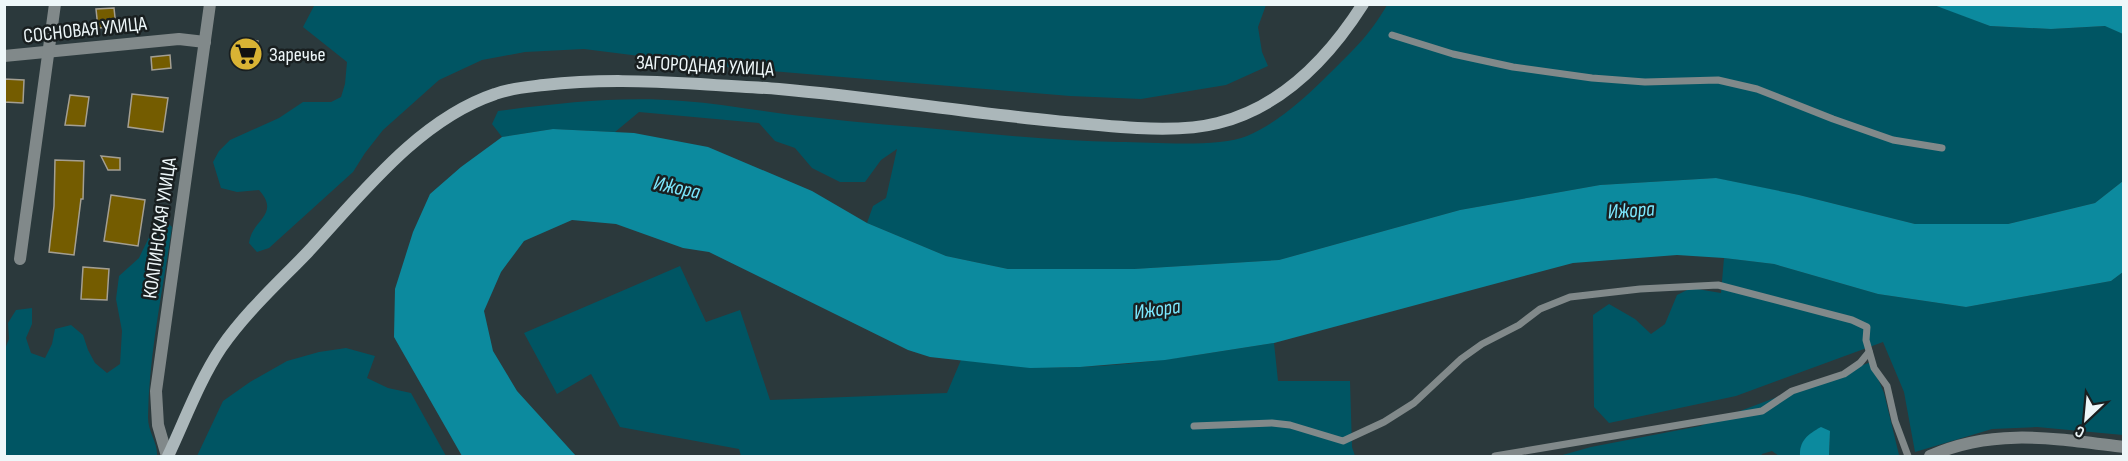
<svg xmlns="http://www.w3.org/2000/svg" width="2128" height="461" font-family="'Sofia Sans Condensed',sans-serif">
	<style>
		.green { fill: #005563 }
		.water { fill: #0c8a9e }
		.building { fill: #745c00; stroke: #a49f92; stroke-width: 1.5 }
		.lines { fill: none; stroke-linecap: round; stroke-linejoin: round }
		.service { stroke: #81898a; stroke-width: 7 }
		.minor { stroke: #81898a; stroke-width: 12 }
		.tertiary { stroke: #81898a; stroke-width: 12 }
		.secondary { stroke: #abb7ba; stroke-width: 12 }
		.labels { text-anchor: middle; stroke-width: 5; stroke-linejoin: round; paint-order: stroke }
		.street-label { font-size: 20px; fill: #eef7f9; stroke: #191f20 }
		.poi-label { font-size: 20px; fill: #eef7f9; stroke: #191f20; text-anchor: start }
		.water-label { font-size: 21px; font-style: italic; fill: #7ce8fe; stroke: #191f20 }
	</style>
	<rect width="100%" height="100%" fill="#2b393c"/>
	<g class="green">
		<path d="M315 4 1266 5 1258 27 1262 52 1268 66 1226 85 1141 99 1070 96 735 68 584 49 525 52 482 60 439 80 383 130 365 153 353 172 269 248 257 252 249 243C252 219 281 215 259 190L237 192 221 188 213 162 219 151 230 140 279 118 303 102H331L341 97 345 84 347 62 303 27Z"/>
		<path d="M1934 4 1990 26 2051 29 2106 26 2123 34V181L2095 203 2008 224H1915L1799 195 1715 178 1600 185 1460 210 1279 260 1134 269H1008L946 256 867 223 873 206 886 198 897 149 881 160 865 182H840L812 168 795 148 775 141 759 123 639 112 615 132 553 129 502 137 492 124 498 111C560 103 621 96 683 101 726 104 768 113 811 117 859 123 909 126 958 131 1011 136 1065 141 1119 142 1152 142 1218 148 1247 136 1277 123 1300 102 1323 80 1349 54 1369 37 1387 5Z"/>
		<path d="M167 222 172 227C163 290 149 353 148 417 148 433 158 442 157 456H5V349L9 339 8 323 16 310 32 308V324L26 338 31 353 45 358 52 344 55 329 71 325 83 335 88 350 95 363 107 373 120 364 122 331 116 299 119 276 139 258 153 229 159 223Z"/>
		<path d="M1724 258 1774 264 1878 294 1966 307 2111 281 2123 272V435L2037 427 1992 429 1915 452 1904 392 1883 342 1736 396 1609 423 1594 407 1593 315 1609 304 1635 319 1651 334 1665 324 1677 295 1691 288 1721 293Z"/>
		<path d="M680 266 706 322 740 310 770 400 947 393 961 360C1000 364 1039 369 1079 367 1145 365 1210 353 1274 343L1278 381H1350L1352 447 1355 456H741L739 449 620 427 591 374 557 394 524 333Z"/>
		<path d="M346 348 375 356 367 378 388 388 411 393 446 456H197L223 401 250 382 287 361 319 352Z"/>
		<path d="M1871 362 1884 393 1899 455 1897 456H1829L1830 431 1800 451V456H1779L1772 451 1762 454 1761 456H1559L1591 447 1700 426Z"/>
	</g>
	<g class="water">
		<path d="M1934 5H2123V34L2105 26 2051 29 1990 26Z"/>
		<path d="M553 129 634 133 708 147 812 191 867 223 946 256 1008 269H1134L1279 260 1460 210 1600 185 1716 178 1799 195 1915 224H2008L2095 203 2123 181V272L2111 281 1966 307 1878 294 1774 264 1724 258 1677 255 1573 263 1274 343 1165 360 1080 367 1030 368 930 357 908 350 709 252 683 248 616 224 572 220 524 241 501 272 484 311 493 351 517 391 576 456H462L394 337 395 289 413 232 430 194 461 167 502 137Z"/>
		<path d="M1821 427 1830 431 1829 456H1800C1799 441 1808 434 1821 427Z"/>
	</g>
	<g class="building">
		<path d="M114 8 116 27 98 28 96 9Z"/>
		<path d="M246 39 258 41 254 66 241 64Z"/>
		<path d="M170 55 171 68 152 70 151 57Z"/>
		<path d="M4 79 24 80 23 103 4 102Z"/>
		<path d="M132 94 168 98 163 132 128 127Z"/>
		<path d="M70 95 89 97 85 126 65 125Z"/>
		<path d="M101 156 120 158V170H108Z"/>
		<path d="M55 160 84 161 83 199H81L74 255 49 252 54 206Z"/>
		<path d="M111 195 145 200 138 246 104 241Z"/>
		<path d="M83 267 109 269 107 300 81 299Z"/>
	</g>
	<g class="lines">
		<g class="service">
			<path d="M1392 35 1453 54 1513 67 1592 78 1645 82 1718 80 1757 89 1833 119 1893 140 1942 148"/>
			<path d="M1194 426 1272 423 1290 425 1343 441 1384 422 1414 403 1461 359 1482 344 1519 325 1540 309 1570 297 1640 289 1718 285 1852 320 1867 327 1866 340 1874 368 1887 386 1895 421 1908 456"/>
			<path d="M1495 456 1762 411 1792 391 1844 374 1860 363 1869 352"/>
		</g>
		<g class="minor">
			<path d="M4 56 179 39 205 42"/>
			<path d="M20 259 55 4"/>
			<path d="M1930 456C1994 427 2057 439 2124 447"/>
		</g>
		<path class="tertiary" d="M167 456 158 425 156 391 210 4"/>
		<path class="secondary" d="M168 456C185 420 199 381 221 348 245 313 278 283 307 253 361 195 418 120 495 94 511 88 527 87 544 85 597 79 648 81 700 84 726 86 753 87 779 89 871 97 962 112 1055 121 1102 125 1172 135 1218 123 1282 107 1328 59 1363 4"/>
	</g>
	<defs>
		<g id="supermarket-disc" transform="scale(1.725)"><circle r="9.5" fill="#d9b334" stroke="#191f20"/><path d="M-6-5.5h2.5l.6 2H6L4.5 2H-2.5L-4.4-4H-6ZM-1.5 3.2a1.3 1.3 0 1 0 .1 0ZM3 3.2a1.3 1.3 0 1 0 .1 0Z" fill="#111"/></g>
	</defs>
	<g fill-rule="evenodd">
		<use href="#supermarket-disc" x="246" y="54"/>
	</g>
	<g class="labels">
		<g class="street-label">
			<text transform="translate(85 29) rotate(-6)" y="7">СОСНОВАЯ УЛИЦА</text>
			<text transform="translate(705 65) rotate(3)" y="7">ЗАГОРОДНАЯ УЛИЦА</text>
			<text transform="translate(159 228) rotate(-82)" y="7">КОЛПИНСКАЯ УЛИЦА</text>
		</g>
		<g class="poi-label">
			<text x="269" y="61">Заречье</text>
		</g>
		<g class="water-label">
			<text transform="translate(677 187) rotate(12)" y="7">Ижора</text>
			<text transform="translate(1631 210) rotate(-4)" y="7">Ижора</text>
			<text transform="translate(1157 309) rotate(-8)" y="7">Ижора</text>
		</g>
	</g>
	<rect width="2128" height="461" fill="none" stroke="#eef7f9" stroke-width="12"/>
	<g transform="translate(2086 419) rotate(206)" stroke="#191f20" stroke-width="4.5" paint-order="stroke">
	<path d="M0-4.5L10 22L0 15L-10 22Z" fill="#eef7f9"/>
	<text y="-9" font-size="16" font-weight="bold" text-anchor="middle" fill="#eef7f9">С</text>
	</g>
</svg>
